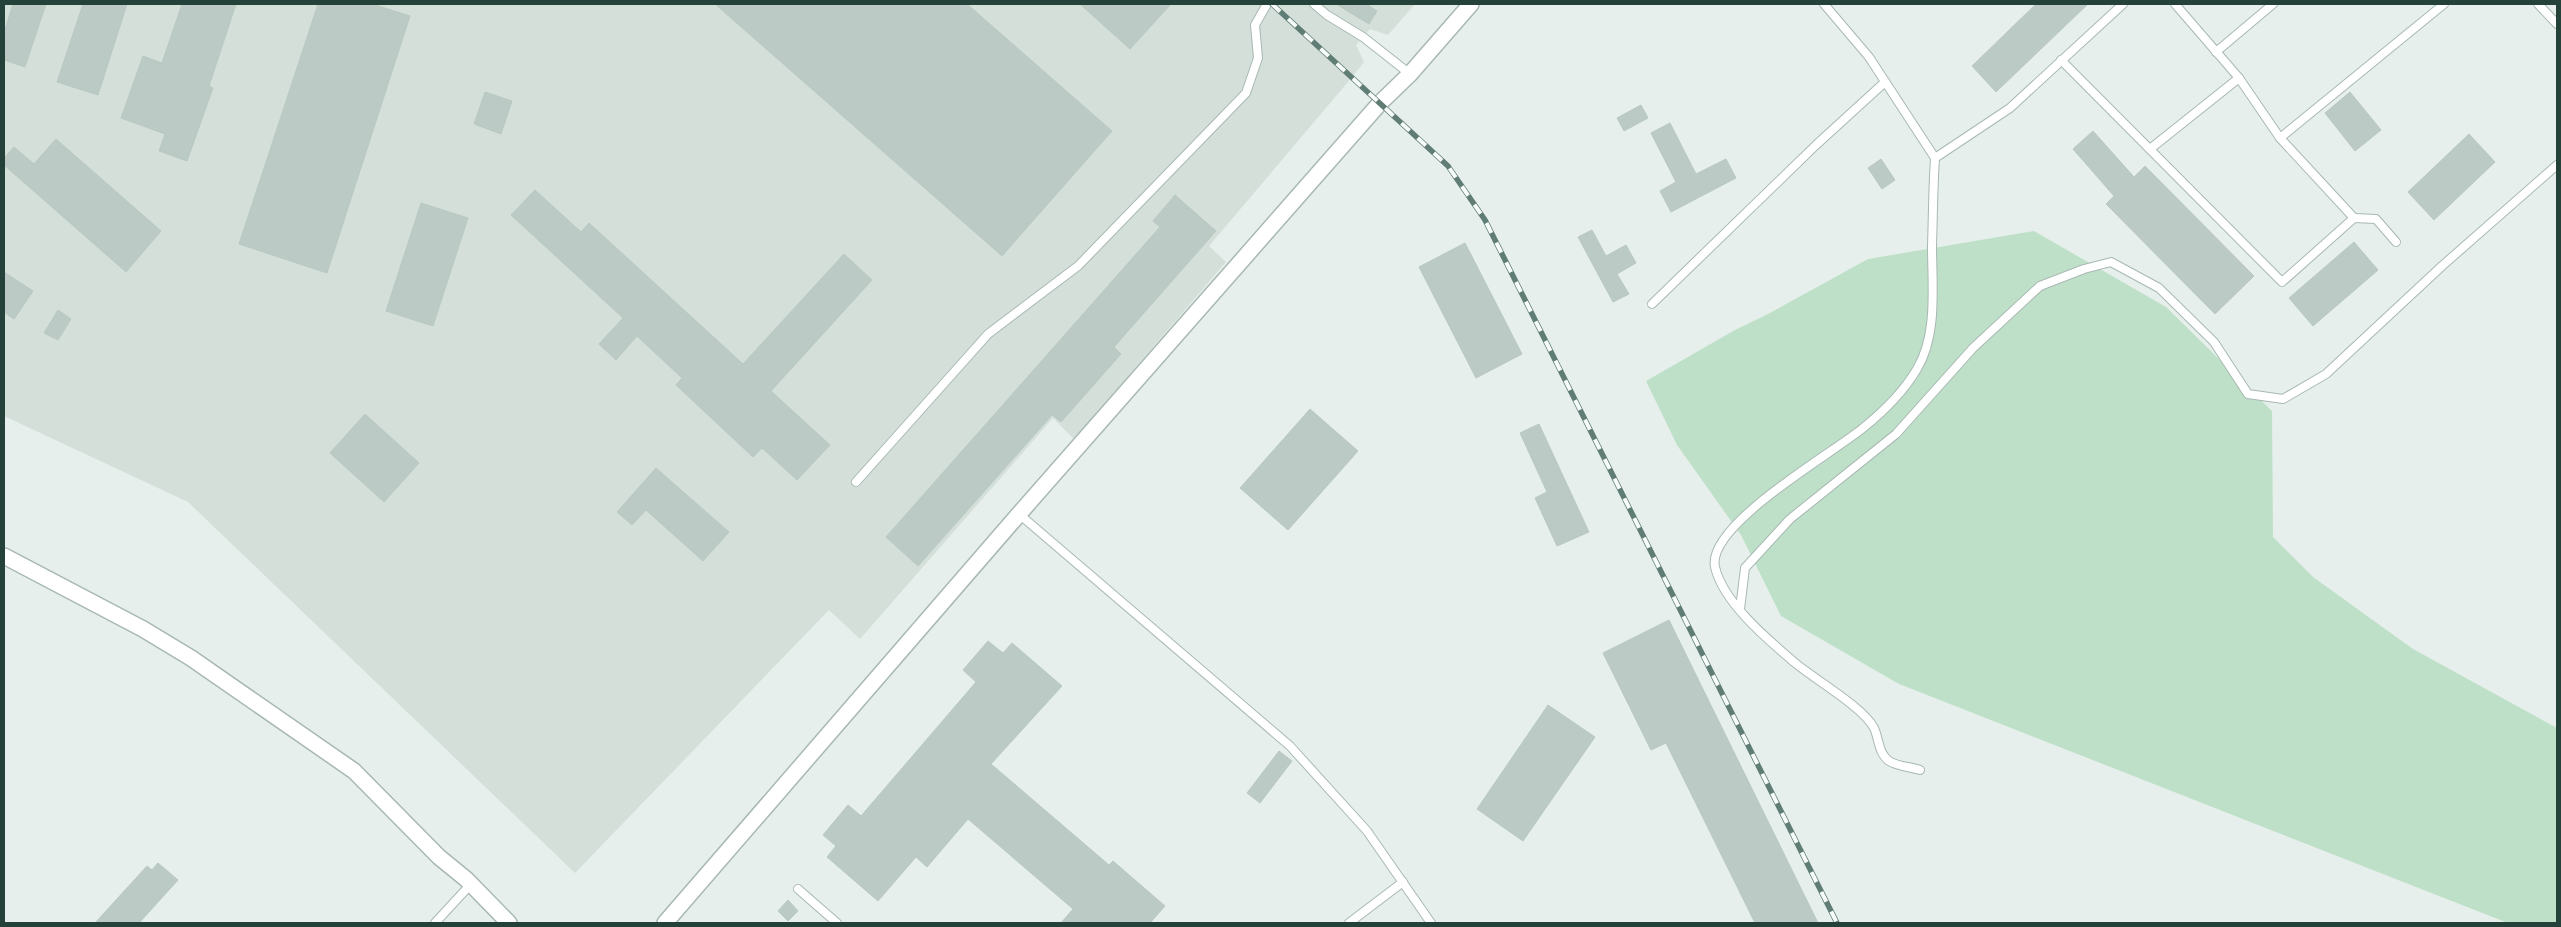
<svg xmlns="http://www.w3.org/2000/svg" width="2561" height="927" font-family="'Alegreya Sans',sans-serif">
	<style>
		.built { fill: #d4dfda }
		.green { fill: #bfe0c8 }
		.building { fill: #bbcac4; stroke: #b8c9c2 }
		.lines { fill: none; stroke-linecap: round; stroke-linejoin: round }
		.lane-casing { stroke: #a8b8b2; stroke-width: 10 }
		.street-casing { stroke: #a8b8b2; stroke-width: 18 }
		.lane { stroke: #fff; stroke-width: 8 }
		.street { stroke: #fff; stroke-width: 15 }
		.rail-casing { stroke: #5f7d75; stroke-width: 5.5 }
		.rail { stroke: #f7fbf9; stroke-width: 4; stroke-dasharray: 11; stroke-linecap: butt }
	</style>
	<rect width="100%" height="100%" fill="#e6efeb"/>
	<path class="built" d="M4 4H1415L1388 35 1370 29 1356 45 1364 62 1353 76 1209 246 1226 262 1074 439 1053 418 860 639 829 610 575 873 188 502 4 416Z"/>
	<path class="green" d="M2034 231 2166 307 2272 411 2273 537 2313 577 2413 649 2557 728V923H2508L1899 684 1781 616 1741 535 1677 445 1646 381 1735 330 1768 314 1868 259Z"/>
	<g class="building">
		<path d="M13 4H46L25 67 4 60V33Z"/>
		<path d="M83 4H127L98 95 57 82Z"/>
		<path d="M182 4H236L209 86 213 88 187 161 159 151 165 134 121 118 143 56 162 63Z"/>
		<path d="M318 4H372L410 16 327 273 239 244Z"/>
		<path d="M715 4H967L1112 131 1002 256Z"/>
		<path d="M1080 4H1171L1130 49Z"/>
		<path d="M1336 4H1366L1377 11 1369 24Z"/>
		<path d="M2036 4H2088L1996 92 1972 66Z"/>
		<path d="M485 92 512 101 501 134 474 124Z"/>
		<path d="M2350 92 2381 130 2355 151 2325 113Z"/>
		<path d="M1641 105 1648 118 1624 131 1617 118Z"/>
		<path d="M1670 123 1696 174 1726 159 1736 178 1671 212 1660 191 1676 182 1651 133Z"/>
		<path d="M2093 131 2134 177 2145 166 2254 276 2215 314 2106 204 2114 196 2073 149Z"/>
		<path d="M2469 134 2495 162 2434 220 2408 192Z"/>
		<path d="M56 139 161 231 126 272 4 165V158L14 147 34 164Z"/>
		<path d="M1881 159 1895 180 1882 189 1868 168Z"/>
		<path d="M535 190 581 232 589 223 743 364 844 254 872 280 771 391 830 445 797 480 762 448 753 457 676 385 682 378 637 336 616 360 599 344 623 318 511 215Z"/>
		<path d="M1175 195 1216 231 1114 347 1121 354 1061 422 1052 415 918 566 886 537 1160 227 1153 221Z"/>
		<path d="M421 203 468 218 433 326 386 311Z"/>
		<path d="M1592 230 1606 256 1626 245 1636 263 1617 274 1629 294 1613 302 1578 237Z"/>
		<path d="M2354 242 2378 270 2313 326 2289 298Z"/>
		<path d="M1465 243 1522 354 1476 378 1419 267Z"/>
		<path d="M4 272 33 291 14 319 4 312Z"/>
		<path d="M58 310 71 319 58 340 44 333Z"/>
		<path d="M1310 409 1358 451 1288 530 1240 488Z"/>
		<path d="M365 414 419 463 384 502 330 453Z"/>
		<path d="M1539 424 1589 532 1557 546 1535 498 1547 492 1520 433Z"/>
		<path d="M656 468 729 532 703 561 646 510 632 525 617 512Z"/>
		<path d="M1669 620 1818 923H1755L1666 743 1651 750 1603 653Z"/>
		<path d="M988 641 1003 653 1012 643 1062 686 991 764 1109 865 1113 861 1165 906 1150 923H1061L1073 909 968 819 927 867 916 857 878 901 827 857 836 846 823 835 848 805 861 816 976 682 963 670Z"/>
		<path d="M1548 705 1595 737 1523 841 1477 809Z"/>
		<path d="M1279 751 1292 761 1260 803 1247 793Z"/>
		<path d="M158 863 178 880 139 923H95L147 866 152 870Z"/>
		<path d="M788 900 798 911 788 921 778 911Z"/>
	</g>
	<g class="lines">
		<g class="lane-casing">
			<g id="lane">
				<path d="M1314 4 1327 15 1363 37 1410 74"/>
				<path d="M1824 4 1869 57 1935 158 2010 108 2123 4"/>
				<path d="M2538 4 2557 24"/>
				<path d="M2216 52 2273 4"/>
				<path d="M2061 60 2282 282 2354 218 2280 138 2239 78 2175 4"/>
				<path d="M2280 138 2444 4"/>
				<path d="M2150 149 2239 78"/>
				<path d="M2354 218 2376 219 2396 242"/>
				<path d="M1652 304 1816 145 1885 82"/>
				<path d="M856 482 988 334 1078 266 1246 93 1258 58 1255 25 1267 4"/>
				<path d="M1019 514 1290 746 1367 831 1431 923"/>
				<path d="M1740 609 1745 568 1790 519 1896 434 1973 348 2040 286 2084 269 2111 262 2159 288 2214 342 2248 394 2283 399 2326 374 2442 266 2557 165"/>
				<path d="M1920 770C1911 767 1896 766 1889 761 1878 753 1879 738 1874 728 1863 707 1814 679 1794 662 1767 639 1723 602 1715 567 1706 525 1833 453 1863 428 1883 412 1904 391 1917 369 1938 334 1932 285 1932 246 1933 217 1933 187 1935 158"/>
				<path d="M798 889 837 923"/>
				<path d="M435 923 471 884"/>
				<path d="M1349 923 1403 882"/>
			</g>
		</g>
		<g class="street-casing">
			<g id="street">
				<path d="M4 556 143 629 191 658 354 771 439 857 466 879 509 923"/>
				<path d="M665 923 1019 514 1380 103 1410 74 1471 4"/>
			</g>
		</g>
		<use href="#lane" class="lane"/>
		<use href="#street" class="street"/>
		<g class="rail-casing">
			<path id="rail" d="M1272 4 1448 166 1485 220 1837 923"/>
		</g>
		<use href="#rail" class="rail"/>
	</g>
	<rect width="2561" height="927" fill="none" stroke="#24423a" stroke-width="10"/>
</svg>
